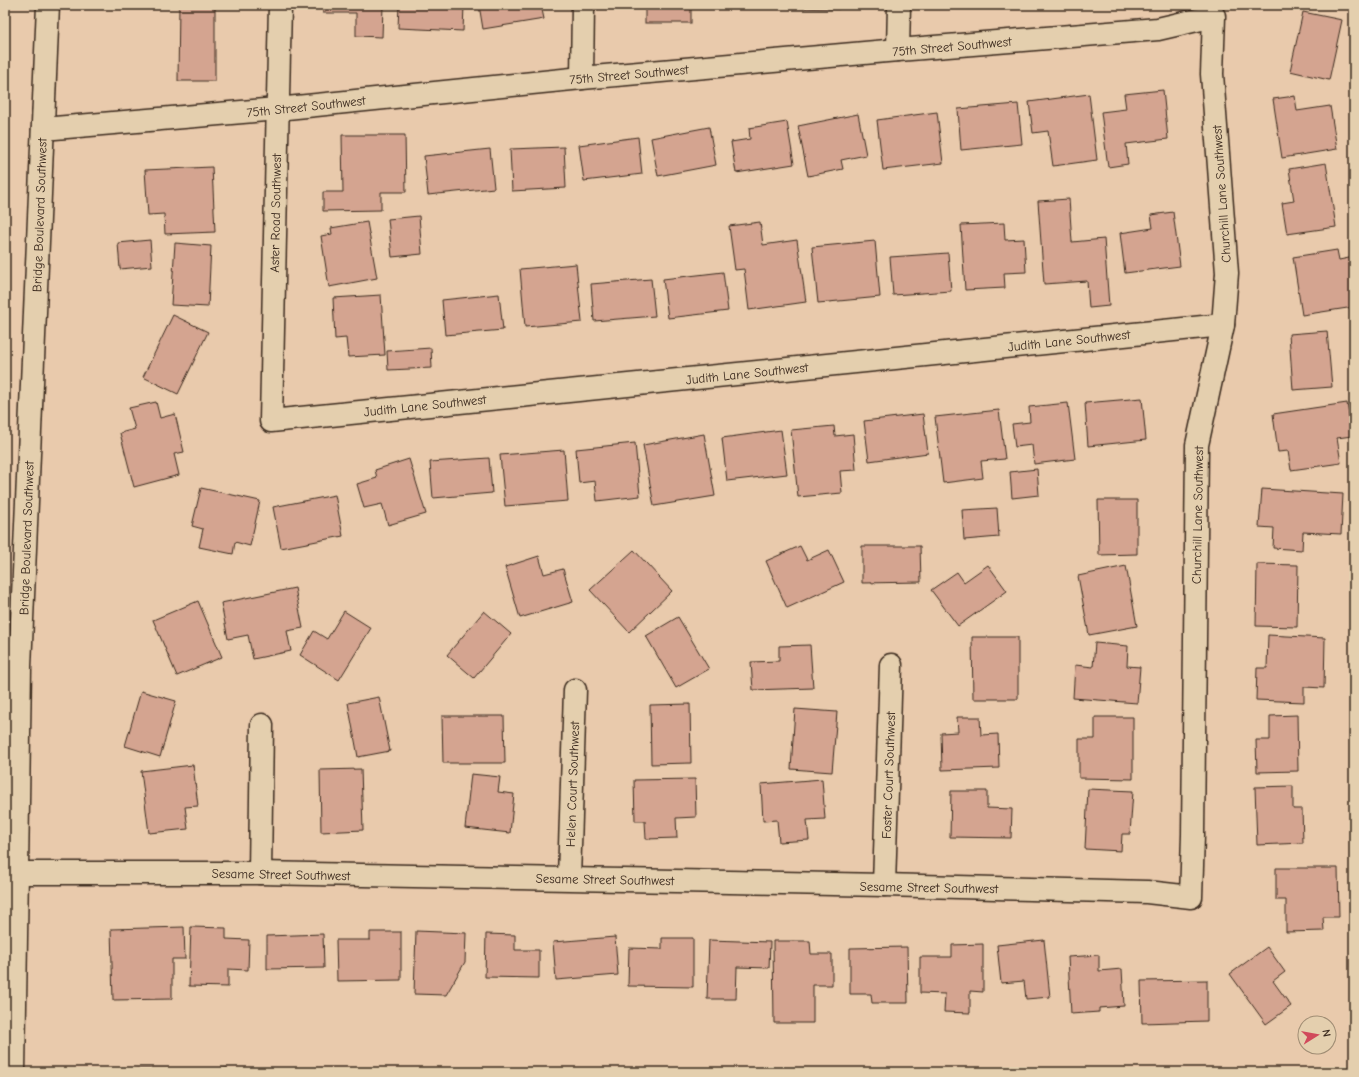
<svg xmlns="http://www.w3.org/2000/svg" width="1359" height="1077" font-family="'Comic Neue',sans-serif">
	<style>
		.building { fill: #d4a490; stroke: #3b2a1e }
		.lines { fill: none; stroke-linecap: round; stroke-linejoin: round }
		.minor-casing { stroke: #3b2a1e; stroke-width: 25 }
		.minor { stroke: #e4cfae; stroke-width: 22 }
		.labels { text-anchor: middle; stroke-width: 3.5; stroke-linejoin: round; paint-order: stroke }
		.street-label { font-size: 13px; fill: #3b2a1e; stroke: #e4cfae }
	</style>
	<rect width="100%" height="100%" fill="#e9caac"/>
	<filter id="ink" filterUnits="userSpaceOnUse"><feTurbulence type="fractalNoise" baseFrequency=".025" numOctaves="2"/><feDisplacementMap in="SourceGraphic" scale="8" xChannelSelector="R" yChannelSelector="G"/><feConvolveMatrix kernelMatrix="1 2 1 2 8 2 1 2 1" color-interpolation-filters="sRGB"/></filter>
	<g filter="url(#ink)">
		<g class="building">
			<path d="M179 5H215V81H178Z"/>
			<path d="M323 5H383L382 37 356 36V13H323Z"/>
			<path d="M399 5H464L463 31 398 28Z"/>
			<path d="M479 5H541L544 19 483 29Z"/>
			<rect x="645" y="5" width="46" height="18"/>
			<path d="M789 5H839V9L789 8Z"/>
			<path d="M1303 12 1342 20 1329 80 1290 71Z"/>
			<path d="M1163 90 1168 139 1126 144 1128 164 1108 167 1101 112 1126 109 1124 94Z"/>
			<path d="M1089 94 1097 160 1053 166 1048 131 1033 133 1029 102Z"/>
			<path d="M1295 96 1297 111 1330 106 1337 149 1282 158 1273 99Z"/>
			<path d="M1018 104 1022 144 961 150 958 109Z"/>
			<path d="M937 112 943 163 883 170 877 120Z"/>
			<path d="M858 114 866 155 841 160 843 169 808 176 798 126Z"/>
			<path d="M787 122 794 164 736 173 731 142 750 139 749 128Z"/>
			<path d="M709 127 716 165 658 176 651 138Z"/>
			<path d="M342 135H405L406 192H381V210L323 211V192H343Z"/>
			<path d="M638 137 642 174 584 181 579 145Z"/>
			<path d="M564 147 566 188 512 191 510 149Z"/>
			<path d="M490 149 494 188 428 195 424 156Z"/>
			<path d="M1326 163 1336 227 1287 234 1282 203 1294 201 1289 169Z"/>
			<path d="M212 167 215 232 165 234 164 214 148 215 145 170Z"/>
			<path d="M1069 199 1072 242 1104 239 1109 306 1089 308 1087 281 1044 284 1038 201Z"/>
			<path d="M1173 212 1180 266 1125 273 1120 233 1153 228 1151 215Z"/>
			<path d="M419 216 422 254 392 257 388 219Z"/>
			<path d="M367 222 377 278 329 287 321 236 332 234 331 228Z"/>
			<path d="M760 222 763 245 797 240 806 302 749 310 744 269 735 270 729 226Z"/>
			<path d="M1004 223 1005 240 1024 239 1026 272 1004 273 1005 288 965 290 961 225Z"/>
			<path d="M150 240 152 266 120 269 118 243Z"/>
			<path d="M875 241 880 297 818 303 812 247Z"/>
			<path d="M175 243 211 246 208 307 171 305Z"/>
			<path d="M1337 250 1339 260 1354 257V307L1302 315 1293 257Z"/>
			<path d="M948 253 951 291 893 295 890 257Z"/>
			<path d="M576 264 582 322 525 327 520 269Z"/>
			<path d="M723 272 728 311 668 318 663 279Z"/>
			<path d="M651 279 655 316 594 321 591 284Z"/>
			<path d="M499 294 503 330 445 335 442 300Z"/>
			<path d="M381 295 385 355 348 357 346 338 335 339 333 298Z"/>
			<path d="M173 315 208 332 178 394 143 377Z"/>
			<path d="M1327 331 1332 387 1293 390 1289 334Z"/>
			<path d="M431 348 432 368 388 370 387 351Z"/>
			<path d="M1142 398 1146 440 1088 446 1085 403Z"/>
			<path d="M156 402 160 418 175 414 184 452 174 454 179 475 134 487 120 433 135 429 129 408Z"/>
			<path d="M1068 403 1075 459 1034 464 1032 445 1015 447 1012 424 1030 422 1029 407Z"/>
			<path d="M1347 403 1352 436 1337 438 1341 463 1291 470 1288 451 1278 452 1273 414Z"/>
			<path d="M999 410 1005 459 981 461 983 478 943 483 935 417Z"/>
			<path d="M923 414 928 453 869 461 864 421Z"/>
			<path d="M834 426 835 436 853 434 856 470 840 471 842 493 798 497 791 430Z"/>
			<path d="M781 430 787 474 727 481 722 438Z"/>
			<path d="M704 434 715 496 654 506 643 445Z"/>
			<path d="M635 443 640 496 597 501 595 481 579 483 576 449Z"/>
			<path d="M564 450 568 501 505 506 500 455Z"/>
			<path d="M489 458 492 493 433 498 430 462Z"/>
			<path d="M409 459 426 514 388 525 382 504 364 508 357 484 377 478 375 470Z"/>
			<path d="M1037 469 1039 495 1012 498 1010 472Z"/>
			<path d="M201 488 260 501 250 546 235 542 233 554 199 547 203 529 192 526Z"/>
			<path d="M1262 489 1343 494 1341 534 1303 532 1302 550 1273 548 1274 528 1259 527Z"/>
			<path d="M335 495 343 536 281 548 273 507Z"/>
			<path d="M1098 500H1137V554L1099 555Z"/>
			<path d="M997 508 999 537 964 540 962 510Z"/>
			<path d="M800 546 807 560 829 550 844 582 787 608 766 561Z"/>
			<path d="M862 546H920L921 582 862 583Z"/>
			<path d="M634 550 672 591 629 632 590 590Z"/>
			<path d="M539 556 544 574 563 569 573 602 520 618 505 567Z"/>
			<path d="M1257 564 1298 565 1297 627 1256 626Z"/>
			<path d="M988 565 1007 591 958 626 931 590 957 572 964 582Z"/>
			<path d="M1126 566 1137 626 1089 635 1078 576Z"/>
			<path d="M295 588 303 628 287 631 291 651 253 659 248 635 228 639 221 603Z"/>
			<path d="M198 601 222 657 177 676 153 620Z"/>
			<path d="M344 611 371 628 339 680 300 655 314 631 327 639Z"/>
			<path d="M484 611 511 634 474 678 447 655Z"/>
			<path d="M678 617 709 669 676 688 646 636Z"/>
			<path d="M1268 635 1325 638 1324 688 1304 687V702L1256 700 1257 668H1267Z"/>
			<path d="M972 637H1018V699H973Z"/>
			<path d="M1095 643 1128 646 1127 666 1140 667 1137 703 1073 698 1075 665 1093 667Z"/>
			<path d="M810 645 813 688 753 690 751 662 779 661V646Z"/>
			<path d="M141 691 176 701 160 757 125 746Z"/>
			<path d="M379 697 390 751 358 757 348 703Z"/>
			<path d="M690 704 691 763 651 764 650 705Z"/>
			<path d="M795 709 837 712 832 772 791 769Z"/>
			<path d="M1297 715 1298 771 1257 772 1256 740H1270V716Z"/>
			<path d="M442 716H504L505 763H443Z"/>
			<path d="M957 717H980L981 735 998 734 999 768 942 770 941 733 958 732Z"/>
			<path d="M1095 717H1133V779L1079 778V739H1095Z"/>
			<path d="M193 765 198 806 185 807 188 829 149 833 141 771Z"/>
			<path d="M361 769 363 830 321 832 320 770Z"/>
			<path d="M471 774 500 777 498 792 514 794 510 833 465 828Z"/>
			<path d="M695 779 696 817 676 818 677 838 646 839 645 821H635L634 780Z"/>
			<path d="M822 779 825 819 807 820 809 840 779 842 777 820 763 821 761 784Z"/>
			<path d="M1293 786V809H1302L1303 843 1257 845 1255 787Z"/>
			<path d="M1088 789 1133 791 1130 834H1122L1121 851 1085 849Z"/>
			<path d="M951 791H987V808L1012 809 1011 838 950 837Z"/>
			<path d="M1276 868H1338L1339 917H1323L1324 931 1286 932V900H1276Z"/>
			<path d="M184 927 185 959H172V999L113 1000 111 929Z"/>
			<path d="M191 927 226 928V939L249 940 248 970 228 969V987L189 986Z"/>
			<path d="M416 931 466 933 465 962 446 995 414 994Z"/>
			<path d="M370 932H401V980L337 981 336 940H370Z"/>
			<path d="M323 934 324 968 267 969V936Z"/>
			<path d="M486 934 515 935V950H539V978L485 977Z"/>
			<path d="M615 937 618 975 556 980 553 942Z"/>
			<path d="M662 938H693V987L628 986 629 948 662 949Z"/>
			<path d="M709 940 770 942 769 968 737 967 736 999H707Z"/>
			<path d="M1044 940 1050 997 1026 999 1024 981 1001 983 997 945Z"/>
			<path d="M773 941H810L811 954H832V985H813V1023H774Z"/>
			<path d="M983 944V992L970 991V1013L944 1012 945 994 920 993V957H952V945Z"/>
			<path d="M907 947 908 1003H872L871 994H850V948Z"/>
			<path d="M1267 947 1285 972 1273 981 1291 1006 1266 1024 1230 974Z"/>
			<path d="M1099 955V971L1122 969 1124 1006 1099 1008V1012L1071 1014 1068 957Z"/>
			<path d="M1207 980V1021L1142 1023 1141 981Z"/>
			<path d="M227 1068V1072H189Z"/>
			<rect x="136" y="1069" width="42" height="3"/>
		</g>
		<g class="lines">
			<g class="minor-casing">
				<g id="minor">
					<path d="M280 5 271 421 1223 325"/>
					<path d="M898 50 899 5"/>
					<path d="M582 78 583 5"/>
					<path d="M18 873H260L884 885 1147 892 1191 897 1193 835 1197 445 1223 325 1227 273 1212 74 1214 16 1158 29 898 50 582 78 277 109 43 129"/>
					<path d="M260 873 262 725"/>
					<path d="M569 878 575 690"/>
					<path d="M884 885 891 665"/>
					<path d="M14 1072 20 667 48 5"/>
				</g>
			</g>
			<use href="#minor" class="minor"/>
		</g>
	</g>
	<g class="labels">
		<g class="street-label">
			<text transform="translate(952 46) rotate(-5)" y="5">75th Street Southwest</text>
			<text transform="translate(629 74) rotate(-5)" y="5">75th Street Southwest</text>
			<text transform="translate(306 106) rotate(-6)" y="5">75th Street Southwest</text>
			<text transform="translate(1221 194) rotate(-94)" y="5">Churchill Lane Southwest</text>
			<text transform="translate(275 213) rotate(-89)" y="5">Aster Road Southwest</text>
			<text transform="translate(39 215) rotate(-88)" y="5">Bridge Boulevard Southwest</text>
			<text transform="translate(1069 340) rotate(-6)" y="5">Judith Lane Southwest</text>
			<text transform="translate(747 373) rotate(-6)" y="5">Judith Lane Southwest</text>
			<text transform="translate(425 405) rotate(-6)" y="5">Judith Lane Southwest</text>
			<text transform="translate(1197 515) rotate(-89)" y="5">Churchill Lane Southwest</text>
			<text transform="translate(26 538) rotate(-88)" y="5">Bridge Boulevard Southwest</text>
			<text transform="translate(888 775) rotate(-88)" y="5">Foster Court Southwest</text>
			<text transform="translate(572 784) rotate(-88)" y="5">Helen Court Southwest</text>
			<text transform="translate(281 874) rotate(1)" y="5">Sesame Street Southwest</text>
			<text transform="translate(605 879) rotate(1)" y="5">Sesame Street Southwest</text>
			<text transform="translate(929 887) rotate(1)" y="5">Sesame Street Southwest</text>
		</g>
	</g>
	<rect width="1359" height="1077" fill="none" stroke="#e4cfae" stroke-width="20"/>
	<rect x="10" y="10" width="1339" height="1057" fill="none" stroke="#3b2a1e" stroke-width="1.5" filter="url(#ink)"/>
	<g transform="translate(1317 1035) rotate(79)"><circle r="19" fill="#e4cfae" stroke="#a08d74"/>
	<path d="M0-3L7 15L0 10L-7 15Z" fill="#d1495b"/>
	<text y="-6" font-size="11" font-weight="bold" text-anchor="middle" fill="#3b2a1e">N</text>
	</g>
</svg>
